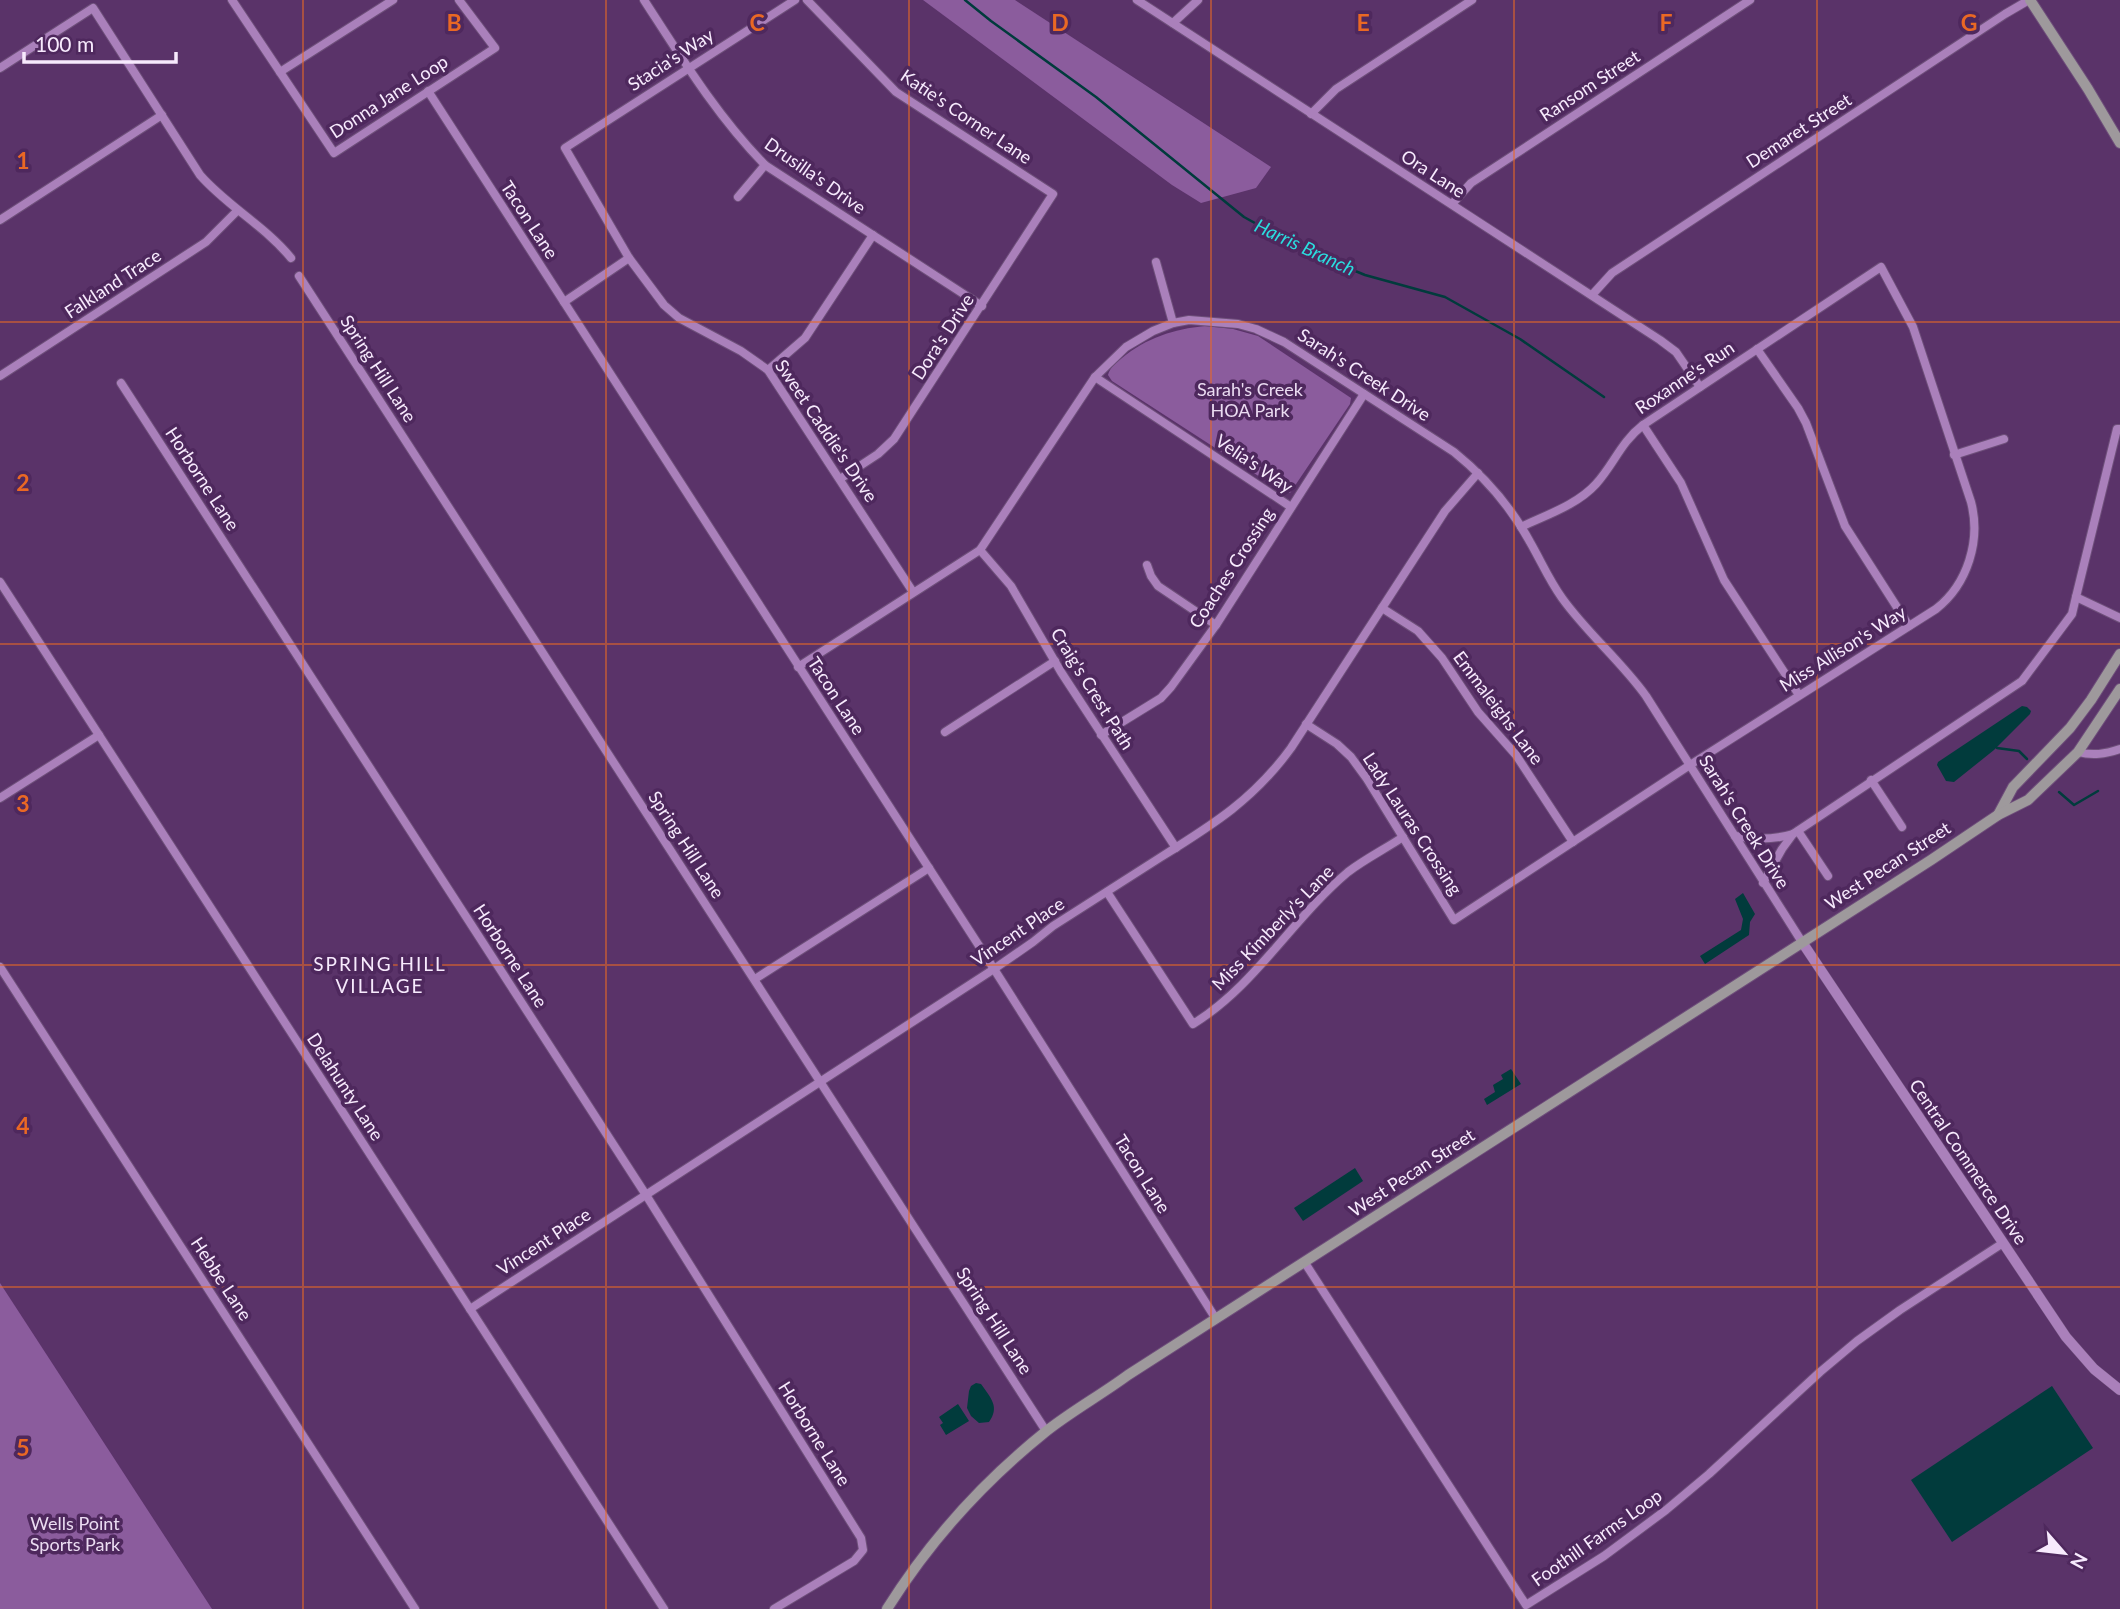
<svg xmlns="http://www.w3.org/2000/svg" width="2120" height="1609" font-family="Lato,sans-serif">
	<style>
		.green { fill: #8b5c9d }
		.water { fill: #013b3c }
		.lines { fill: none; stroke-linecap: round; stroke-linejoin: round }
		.stream { stroke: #013b3c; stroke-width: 2.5 }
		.minor-casing { stroke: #6e4f7a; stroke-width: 10 }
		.tertiary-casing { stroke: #6e4f7a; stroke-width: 11 }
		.secondary-casing { stroke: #6e4f7a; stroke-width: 12 }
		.minor { stroke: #aa80bb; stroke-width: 8 }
		.tertiary { stroke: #aa80bb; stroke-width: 10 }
		.secondary { stroke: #9e999c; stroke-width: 10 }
		.grid { fill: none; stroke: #ea6824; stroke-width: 2; stroke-opacity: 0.55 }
		.labels { text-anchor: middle; stroke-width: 7; stroke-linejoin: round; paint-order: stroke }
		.street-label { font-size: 18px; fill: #f7eafd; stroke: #4e285d }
		.park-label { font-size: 18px; fill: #ebdcf2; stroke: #4e285d }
		.water-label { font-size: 19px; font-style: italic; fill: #2bdddf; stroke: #4e285d }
		.neighbourhood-label { font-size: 19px; letter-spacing: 2px; fill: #f7eafd; stroke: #4e285d }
		.grid-label { font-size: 23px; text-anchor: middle; font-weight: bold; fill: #ea6824; stroke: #4e285d; stroke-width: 7; stroke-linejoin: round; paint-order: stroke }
	</style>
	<rect width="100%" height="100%" fill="#5a3369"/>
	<g class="green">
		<path d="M923 0H1015L1271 167 1256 188 1201 203 1172 185Z"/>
		<path d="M1205 326 1233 329 1258 336 1351 398 1350 404 1290 493 1283 492 1112 381 1108 375C1110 367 1116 363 1122 358 1146 338 1174 329 1205 326Z"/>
		<path d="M0 1283 212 1609H0Z"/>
	</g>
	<g class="water">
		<path d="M2022 706 2027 707 2031 711 2030 714 1994 750 1954 782 1946 781 1937 765 1938 762Z"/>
		<path d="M1743 893 1755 914 1750 922 1749 935 1705 964 1700 956 1741 930 1743 919 1735 899Z"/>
		<path d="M1511 1069 1521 1084 1487 1105 1484 1099 1495 1092 1493 1085 1503 1079 1501 1075Z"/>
		<path d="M1355 1168 1363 1181 1303 1221 1294 1208Z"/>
		<path d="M976 1383 981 1384C991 1398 1000 1407 989 1422L979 1423 971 1416 967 1408 969 1391 971 1386Z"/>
		<path d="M2052 1386 2093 1448 1952 1542 1911 1480Z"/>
		<path d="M958 1404 969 1421 946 1435 940 1425 943 1423 939 1417Z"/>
	</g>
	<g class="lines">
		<g class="stream">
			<path d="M965 0 991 21 1096 97 1244 217 1302 249 1365 275 1445 297 1520 339 1604 397"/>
			<path d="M1997 748 2019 751 2027 759"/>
			<path d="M2059 792 2074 805 2098 791"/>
		</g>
		<g class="minor-casing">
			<g id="minor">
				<path d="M232 0 334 153 495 48 459 0"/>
				<path d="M644 0C681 57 717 116 765 165L982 306"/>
				<path d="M795 0 565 148 629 258 664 305 679 318 741 351 768 370 913 592"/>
				<path d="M807 0 896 92 1053 194 894 439 878 454 840 479"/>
				<path d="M1137 0 1660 340 1676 352 1700 387"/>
				<path d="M1173 23 1198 0"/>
				<path d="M0 68 93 8 200 175C227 206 265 226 291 258"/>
				<path d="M280 72 393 0"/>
				<path d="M428 91 994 969 1216 1319"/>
				<path d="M1311 114 1336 89 1472 0"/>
				<path d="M738 197 765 165"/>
				<path d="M1452 204 1471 183 1750 0"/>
				<path d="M0 220 162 115"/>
				<path d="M1156 262 1173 323"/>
				<path d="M299 276 1046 1431"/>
				<path d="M1592 295 1612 273 2005 14 2029 0"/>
				<path d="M564 302 629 258"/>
				<path d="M1757 349 1798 408 1806 423 1845 526 1909 626"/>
				<path d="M768 370 805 338 873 235"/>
				<path d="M0 376 206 242 237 211"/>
				<path d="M1095 377 1291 507"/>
				<path d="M121 383 646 1195 861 1538 863 1550 854 1561 774 1609"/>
				<path d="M1643 425 1681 483 1724 580 1799 695"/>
				<path d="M2120 429H2117L2076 597 2120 618"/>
				<path d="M1954 455 2004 439"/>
				<path d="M980 550 1011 586 1061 672 1176 848"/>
				<path d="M1147 565 1151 576 1158 586 1216 625"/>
				<path d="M0 582 664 1609"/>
				<path d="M1382 608 1418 631 1442 658 1478 712 1516 755 1573 842"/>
				<path d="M798 667 980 550 1095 377 1126 347 1153 331 1173 323 1189 320 1238 324 1256 329 1284 342 1454 452C1485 477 1511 507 1530 542 1541 561 1549 580 1562 598 1587 633 1621 661 1646 696L1802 942"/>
				<path d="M1306 724 1337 744 1351 757 1367 779 1454 920 1690 765 1936 609C1968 584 1981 540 1971 502L1913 327 1881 267 1643 425C1621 442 1614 464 1596 484 1577 505 1546 515 1521 527"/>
				<path d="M945 732 1055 661"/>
				<path d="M1101 735 1161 698 1171 687 1216 625 1364 394"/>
				<path d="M2078 752C2093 756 2105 754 2120 749"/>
				<path d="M1871 780 1902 827"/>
				<path d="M0 798 99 735"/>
				<path d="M1798 831 1828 876"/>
				<path d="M1735 836C1756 840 1773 840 1793 834L2022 681 2072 614 2076 597"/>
				<path d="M1763 883 1782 849 1793 834"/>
				<path d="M1107 892 1193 1024C1255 986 1292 919 1348 872 1365 859 1385 849 1403 837"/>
				<path d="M0 967 415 1609"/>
				<path d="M755 979 929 868"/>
				<path d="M1305 1263 1526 1605 1604 1556 1666 1510 1709 1474 1820 1372 1857 1341 1900 1310 2003 1243"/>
				<path d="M470 1309 994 969 1033 942 1053 926C1089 903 1125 880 1161 857 1214 824 1254 799 1291 748L1445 511 1478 473"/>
			</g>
		</g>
		<g class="tertiary-casing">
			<path id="tertiary" d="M1802 942 2066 1337 2094 1369 2120 1390"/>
		</g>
		<g class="secondary-casing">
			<g id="secondary">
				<path d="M2030 0 2088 89 2120 143"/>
				<path d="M1998 815 2013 787 2070 728 2091 700 2120 654"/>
				<path d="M887 1609C929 1542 982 1483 1044 1433 1070 1412 1101 1395 1128 1375L1931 860 1998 815 2028 800 2078 752 2120 689"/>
			</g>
		</g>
		<use href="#minor" class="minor"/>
		<use href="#tertiary" class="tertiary"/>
		<use href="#secondary" class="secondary"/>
	</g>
	<path class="grid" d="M303 0V1609M606 0V1609M909 0V1609M1211 0V1609M1514 0V1609M1817 0V1609M0 322H2120M0 644H2120M0 965H2120M0 1287H2120"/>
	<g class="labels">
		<g class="street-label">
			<text transform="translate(671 60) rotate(-33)" y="6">Stacia's Way</text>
			<text transform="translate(1590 86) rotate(-33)" y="6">Ransom Street</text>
			<text transform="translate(389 97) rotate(-33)" y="6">Donna Jane Loop</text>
			<text transform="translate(966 117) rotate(34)" y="6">Katie's Corner Lane</text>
			<text transform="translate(1799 131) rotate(-33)" y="6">Demaret Street</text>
			<text transform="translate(1433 174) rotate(33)" y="6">Ora Lane</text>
			<text transform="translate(815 176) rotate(35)" y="6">Drusilla's Drive</text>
			<text transform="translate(529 220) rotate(57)" y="6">Tacon Lane</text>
			<text transform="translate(113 284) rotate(-33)" y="6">Falkland Trace</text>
			<text transform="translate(943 337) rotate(-57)" y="6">Dora's Drive</text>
			<text transform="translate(378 369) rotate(57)" y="6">Spring Hill Lane</text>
			<text transform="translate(1364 375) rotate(33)" y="6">Sarah's Creek Drive</text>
			<text transform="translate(1685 378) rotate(-34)" y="6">Roxanne's Run</text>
			<text transform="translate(826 431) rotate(56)" y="6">Sweet Caddie's Drive</text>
			<text transform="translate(1254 464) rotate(34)" y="6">Velia's Way</text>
			<text transform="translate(202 479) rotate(57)" y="6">Horborne Lane</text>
			<text transform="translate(1232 568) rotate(-57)" y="6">Coaches Crossing</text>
			<text transform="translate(1843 649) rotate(-32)" y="6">Miss Allison's Way</text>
			<text transform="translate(1092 689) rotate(58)" y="6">Craig's Crest Path</text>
			<text transform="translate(836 696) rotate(57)" y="6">Tacon Lane</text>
			<text transform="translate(1498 708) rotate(53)" y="6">Emmaleighs Lane</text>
			<text transform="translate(1744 822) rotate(58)" y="6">Sarah's Creek Drive</text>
			<text transform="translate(1412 824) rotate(57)" y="6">Lady Lauras Crossing</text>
			<text transform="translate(686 845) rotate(57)" y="6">Spring Hill Lane</text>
			<text transform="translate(1888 866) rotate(-33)" y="6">West Pecan Street</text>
			<text transform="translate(1273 928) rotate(-46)" y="6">Miss Kimberly's Lane</text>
			<text transform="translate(1018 932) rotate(-34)" y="6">Vincent Place</text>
			<text transform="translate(510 956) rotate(57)" y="6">Horborne Lane</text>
			<text transform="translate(345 1087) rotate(57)" y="6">Delahunty Lane</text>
			<text transform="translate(1968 1162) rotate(56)" y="6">Central Commerce Drive</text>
			<text transform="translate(1412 1173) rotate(-33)" y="6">West Pecan Street</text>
			<text transform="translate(1142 1174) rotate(58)" y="6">Tacon Lane</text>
			<text transform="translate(544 1242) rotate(-33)" y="6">Vincent Place</text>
			<text transform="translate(221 1279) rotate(57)" y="6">Hebbe Lane</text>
			<text transform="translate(994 1321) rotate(57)" y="6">Spring Hill Lane</text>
			<text transform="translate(814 1434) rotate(58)" y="6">Horborne Lane</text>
			<text transform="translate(1597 1538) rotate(-35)" y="6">Foothill Farms Loop</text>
		</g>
		<g class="park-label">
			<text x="1250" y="396">Sarah's Creek<tspan x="1250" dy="21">HOA Park</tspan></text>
			<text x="75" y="1530">Wells Point<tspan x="75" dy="21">Sports Park</tspan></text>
		</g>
		<g class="water-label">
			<text transform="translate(1305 247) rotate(25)" y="7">Harris Branch</text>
		</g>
		<g class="neighbourhood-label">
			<text x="380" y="971">SPRING HILL<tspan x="380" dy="22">VILLAGE</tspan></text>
		</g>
	</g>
	<g class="grid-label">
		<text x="454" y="31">B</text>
		<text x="757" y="31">C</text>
		<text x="1060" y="31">D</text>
		<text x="1363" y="31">E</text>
		<text x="1666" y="31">F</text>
		<text x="1969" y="31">G</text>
		<text x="23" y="169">1</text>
		<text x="23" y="491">2</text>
		<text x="23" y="812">3</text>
		<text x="23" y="1134">4</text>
		<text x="23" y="1456">5</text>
	</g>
	<g transform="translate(2064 1553) rotate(118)" stroke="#4e285d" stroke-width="5" paint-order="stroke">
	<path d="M0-5L12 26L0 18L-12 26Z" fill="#f7eafd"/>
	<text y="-10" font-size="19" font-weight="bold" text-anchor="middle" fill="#f7eafd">N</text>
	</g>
	<path d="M24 52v10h152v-10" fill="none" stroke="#f7eafd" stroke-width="3.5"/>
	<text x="35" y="52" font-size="21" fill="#f7eafd" stroke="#4e285d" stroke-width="5" paint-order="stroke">100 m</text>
</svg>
